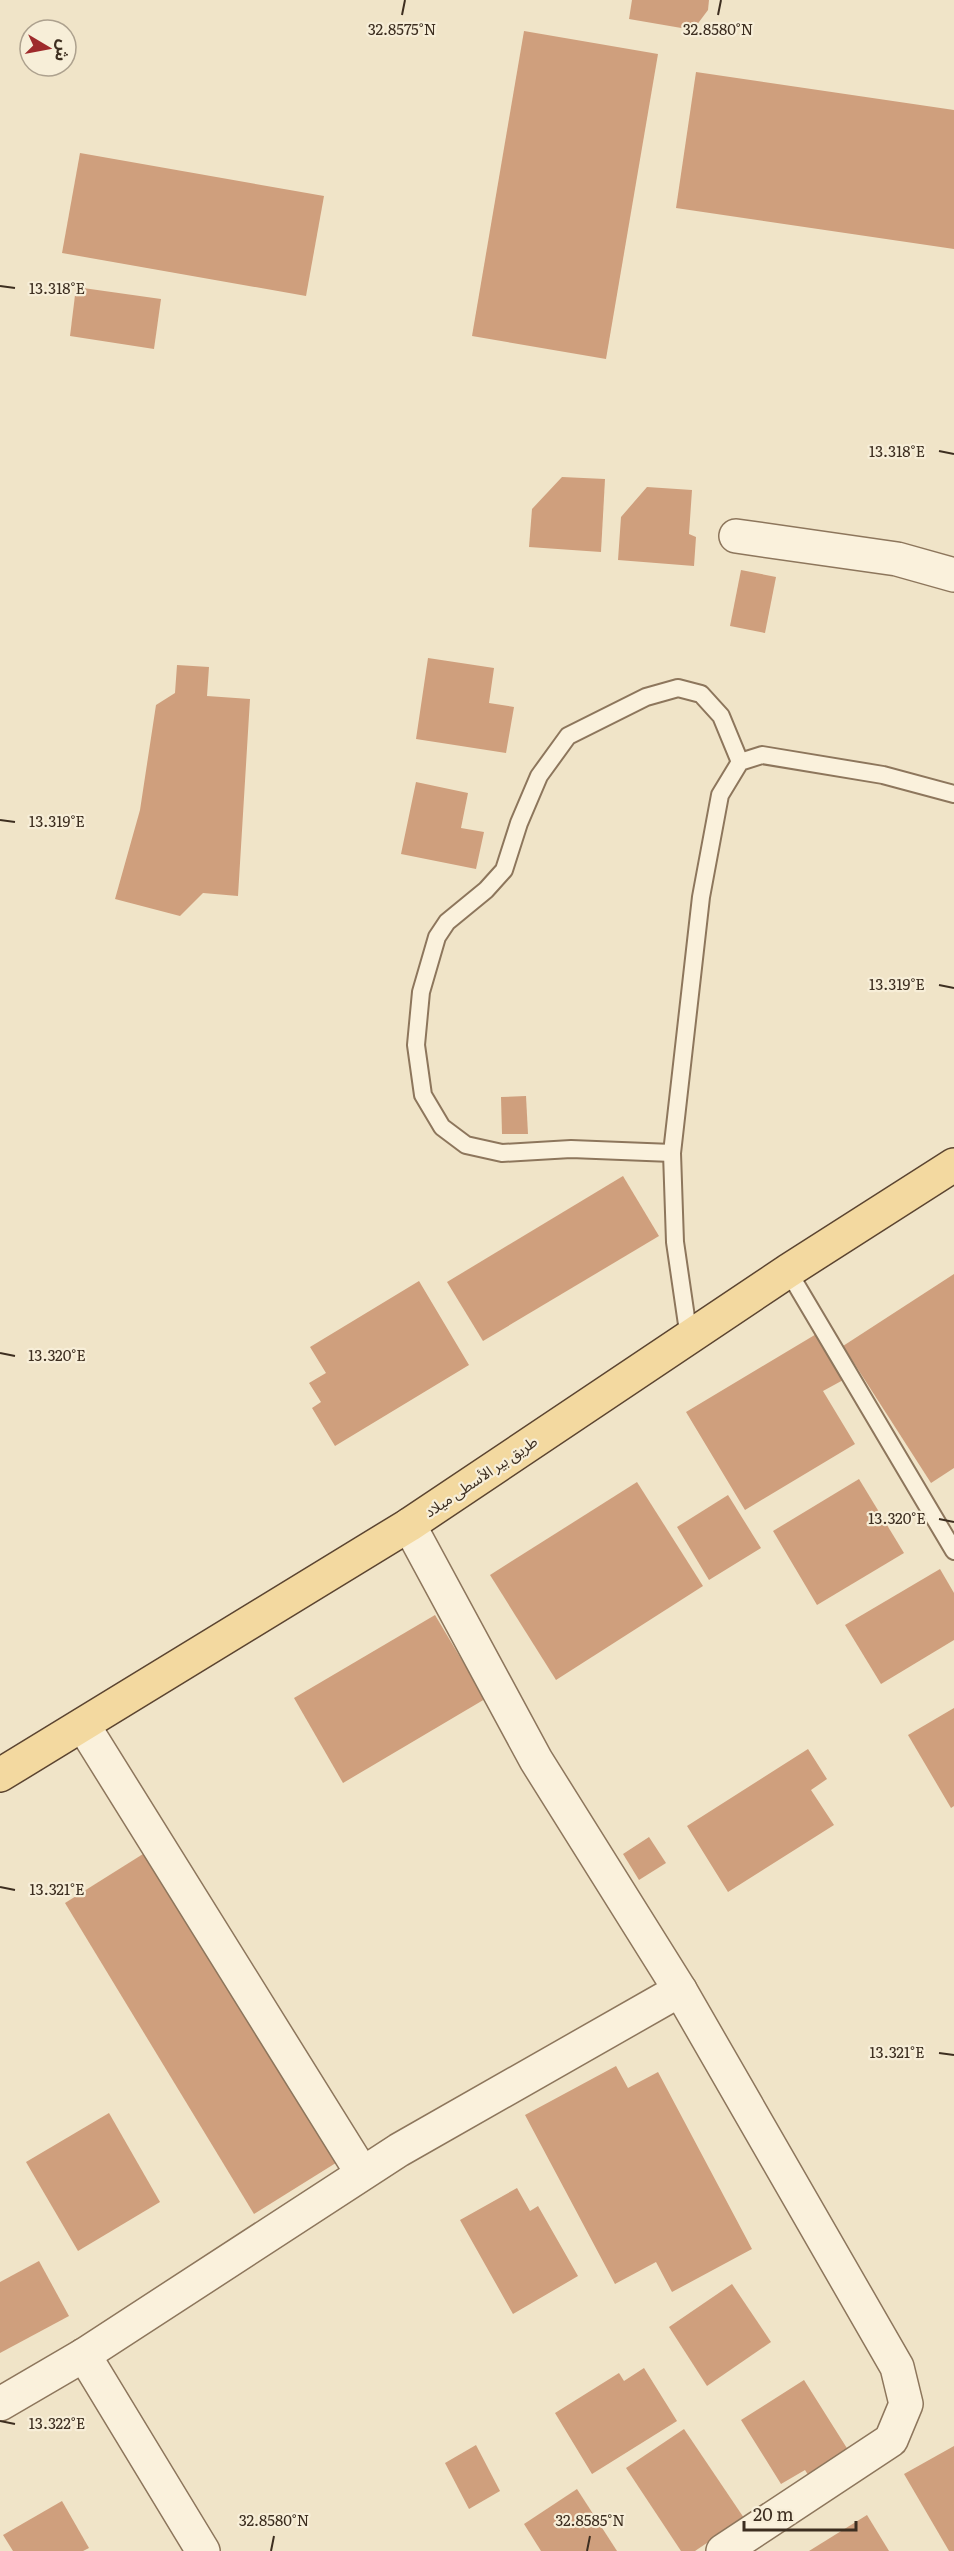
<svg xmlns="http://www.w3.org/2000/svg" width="954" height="2551" font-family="Literata,'Noto Sans Arabic',serif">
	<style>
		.building { fill: #cf9f7d }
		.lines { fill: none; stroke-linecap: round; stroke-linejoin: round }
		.lane-casing { stroke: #8d765c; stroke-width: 20 }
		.street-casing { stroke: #8d765c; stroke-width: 36 }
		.primary-casing { stroke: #5b4430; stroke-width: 36 }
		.lane { stroke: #faf1dc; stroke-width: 16 }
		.street { stroke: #faf1dc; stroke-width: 33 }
		.primary { stroke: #f3d9a0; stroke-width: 33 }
		.ticks { fill: none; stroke: #3d2e20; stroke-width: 2 }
		.labels { text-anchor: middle; stroke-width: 4.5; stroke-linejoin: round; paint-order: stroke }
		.street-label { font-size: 15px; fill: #3d2e20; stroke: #f7eed8 }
		.ticks-label { font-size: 15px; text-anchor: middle; fill: #3d2e20; stroke: #f7eed8; stroke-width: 4.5; stroke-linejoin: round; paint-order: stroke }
	</style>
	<rect width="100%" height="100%" fill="#f0e4c8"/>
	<g class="building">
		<path d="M632 0H709L708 10 693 30 629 19Z"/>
		<path d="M524 31 658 54 606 359 472 336Z"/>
		<path d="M696 72 954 110V249L676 208Z"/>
		<path d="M80 153 324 196 306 296 62 253Z"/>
		<path d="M76 287 161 299 154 349 70 336Z"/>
		<path d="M562 477 605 479 601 552 529 547 532 509Z"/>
		<path d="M647 487 692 490 689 534 696 537 694 566 618 560 621 517Z"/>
		<path d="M741 570 776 577 765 633 730 626Z"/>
		<path d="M428 658 494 668 489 703 514 707 506 753 416 739Z"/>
		<path d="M177 665 209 667 207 696 250 699 238 896 203 893 180 916 115 899 140 810 156 705 175 693Z"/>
		<path d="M416 782 468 793 461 828 484 832 476 869 401 854Z"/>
		<path d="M526 1096 528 1134H502L501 1097Z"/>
		<path d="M623 1176 659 1236 483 1341 447 1282Z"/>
		<path d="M954 1274V1468L931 1483 843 1346Z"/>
		<path d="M419 1281 469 1365 335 1446 312 1408 321 1402 309 1383 326 1373 310 1347Z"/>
		<path d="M818 1333 845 1379 823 1391 855 1444 745 1510 686 1412Z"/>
		<path d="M859 1479 904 1553 817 1605 773 1531Z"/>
		<path d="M637 1482 703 1586 556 1680 490 1575Z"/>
		<path d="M728 1495 761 1548 709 1580 677 1527Z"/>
		<path d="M940 1569 954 1593V1640L881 1684 845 1625Z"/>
		<path d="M435 1615 485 1699 343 1783 294 1698Z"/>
		<path d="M954 1708V1806L951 1808 908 1735Z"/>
		<path d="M808 1749 827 1779 811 1790 834 1825 728 1892 687 1826Z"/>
		<path d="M649 1837 666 1863 639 1880 623 1854Z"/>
		<path d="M151 1849 339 2161 254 2214 65 1903Z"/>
		<path d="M616 2066 628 2088 658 2072 752 2249 672 2292 656 2262 615 2284 525 2115Z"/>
		<path d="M109 2113 160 2202 78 2251 26 2162Z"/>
		<path d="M517 2188 530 2211 538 2206 578 2276 513 2314 460 2220Z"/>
		<path d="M39 2261 69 2316 0 2353V2282Z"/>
		<path d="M732 2284 771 2342 707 2386 669 2327Z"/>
		<path d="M644 2368 677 2421 592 2474 555 2413 619 2373 624 2381Z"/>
		<path d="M804 2380 850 2453 810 2478 805 2470 781 2484 741 2420Z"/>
		<path d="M684 2429 744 2518 695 2551H681L626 2468Z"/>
		<path d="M476 2445 500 2491 469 2509 445 2463Z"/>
		<path d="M954 2446V2551H949L904 2474Z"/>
		<path d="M577 2489 617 2551H541L524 2524Z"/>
		<path d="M62 2501 89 2548 83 2551H13L3 2535Z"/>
		<path d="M867 2515 889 2551H809Z"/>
	</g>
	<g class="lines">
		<g class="lane-casing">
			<g id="lane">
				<path d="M672 1153 571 1149 502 1153 466 1145 442 1127 423 1095 416 1045 421 992 437 937 447 922 486 890 504 870 519 823 539 776 568 736 646 697 678 688 701 694 721 716 740 762"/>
				<path d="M788 1271 954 1551"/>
				<path d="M689 1338 675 1242 672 1153 701 897 720 795 740 762 762 755 883 775 954 794"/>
			</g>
		</g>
		<g class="street-casing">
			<g id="street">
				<path d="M736 536 897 559 954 575"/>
				<path d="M409 1525 536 1760 680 1990 897 2367 906 2404 891 2440 723 2551"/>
				<path d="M83 1725 362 2173"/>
				<path d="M84 2355 203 2551"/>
				<path d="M0 2404 84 2355 399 2150 680 1990"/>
			</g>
		</g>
		<g class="primary-casing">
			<path id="primary" d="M0 1775 409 1525 788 1271 954 1165"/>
		</g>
		<use href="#lane" class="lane"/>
		<use href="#street" class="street"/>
		<use href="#primary" class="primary"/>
	</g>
	<path class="ticks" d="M402 15 405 0M718 15 721 0M0 286 15 288M939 451 954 454M0 820 15 822M939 985 954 988M0 1353 15 1356M939 1519 954 1522M0 1887 15 1890M939 2053 954 2055M0 2421 15 2424M271 2551 274 2536M587 2551 590 2536"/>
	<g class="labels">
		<g class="street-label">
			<text transform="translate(481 1477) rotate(-34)" y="5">طريق بير الأسطى ميلاد</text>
		</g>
	</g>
	<g class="ticks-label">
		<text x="718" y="35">32.8580°N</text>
		<text x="402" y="35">32.8575°N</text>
		<text x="57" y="294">13.318°E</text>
		<text x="897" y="457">13.318°E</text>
		<text x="57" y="827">13.319°E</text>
		<text x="897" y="990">13.319°E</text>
		<text x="57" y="1361">13.320°E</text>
		<text x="897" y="1524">13.320°E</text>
		<text x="57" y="1895">13.321°E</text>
		<text x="897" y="2058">13.321°E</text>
		<text x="57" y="2429">13.322°E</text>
		<text x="274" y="2526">32.8580°N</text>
		<text x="590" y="2526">32.8585°N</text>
	</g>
	<g transform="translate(48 48) rotate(100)"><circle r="28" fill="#f7eed8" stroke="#ada18e" stroke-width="1.5"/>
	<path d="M0-4.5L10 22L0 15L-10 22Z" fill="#9e2a2b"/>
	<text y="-9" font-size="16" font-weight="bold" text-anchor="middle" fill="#3d2e20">ش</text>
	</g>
	<path d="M744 2521v9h112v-9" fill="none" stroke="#3d2e20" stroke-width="3"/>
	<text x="753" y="2521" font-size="18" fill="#3d2e20" stroke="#f7eed8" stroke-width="4.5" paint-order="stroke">20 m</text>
</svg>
